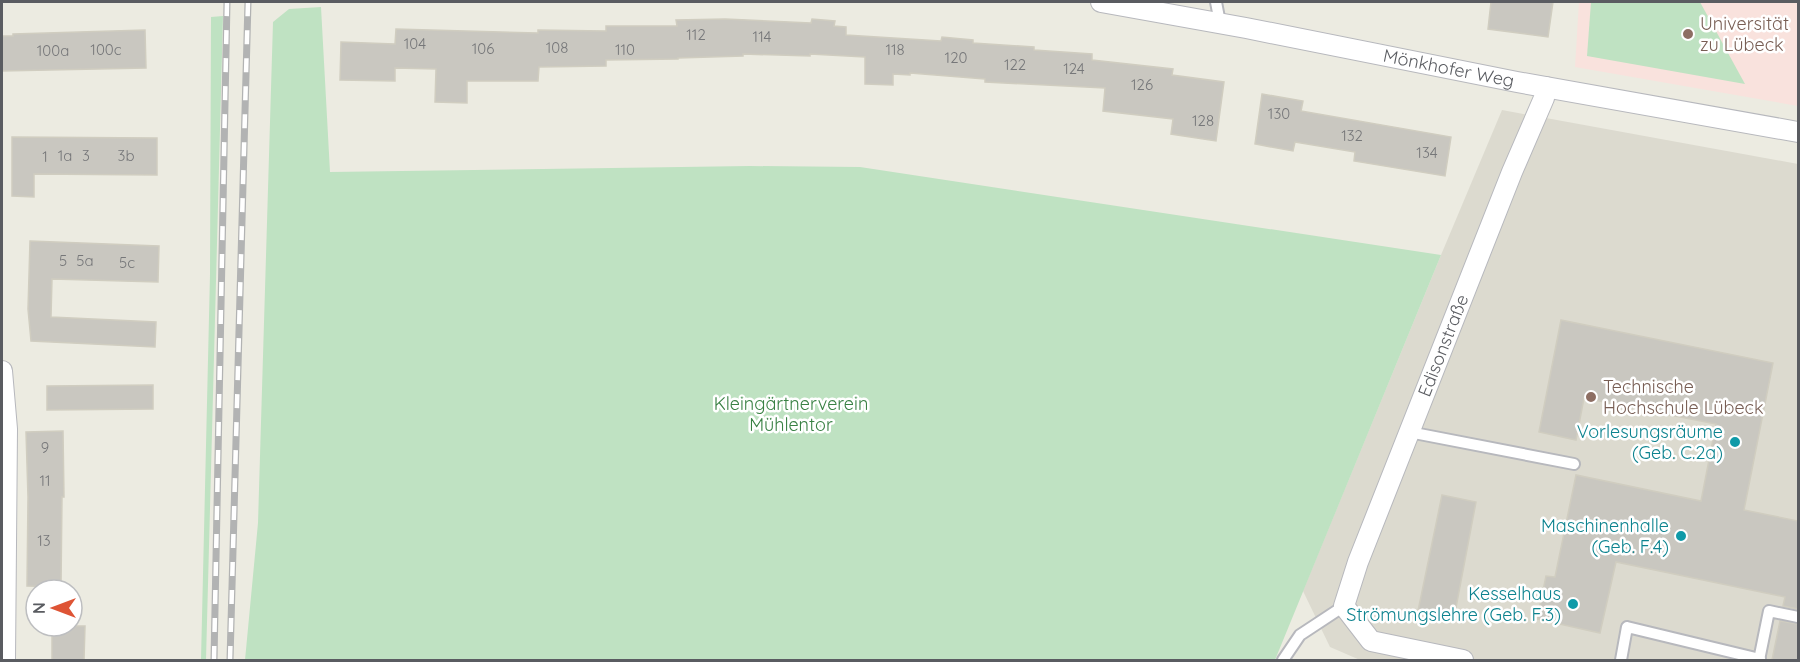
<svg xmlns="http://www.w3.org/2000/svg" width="1800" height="662" font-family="Quicksand,sans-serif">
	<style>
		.education { fill: #dcdacf }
		.medical { fill: #f9e2dd }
		.green { fill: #bfe2c2 }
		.building { fill: #c9c7c0; stroke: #d0cdc0; stroke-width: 1.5 }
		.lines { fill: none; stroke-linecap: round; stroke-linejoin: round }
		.service-casing { stroke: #b7b8bd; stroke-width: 14 }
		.minor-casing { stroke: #b7b8bd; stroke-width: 22 }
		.service { stroke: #fff; stroke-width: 10 }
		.minor { stroke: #fff; stroke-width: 20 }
		.rail-casing { stroke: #b2b3b3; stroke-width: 7 }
		.rail { stroke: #fff; stroke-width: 4.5; stroke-dasharray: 14; stroke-linecap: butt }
		.education-dot { fill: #8d6e63; stroke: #fff; stroke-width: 2 }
		.culture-dot { fill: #0f9aa8; stroke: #fff; stroke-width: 2 }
		.labels { text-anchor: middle; stroke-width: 5; stroke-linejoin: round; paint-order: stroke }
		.number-label { font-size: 15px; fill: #767779 }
		.education-label { font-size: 18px; fill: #785e54; stroke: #fff; text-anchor: start }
		.street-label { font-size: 18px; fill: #5a5c61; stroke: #fff }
		.park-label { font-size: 18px; fill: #398144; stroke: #fff }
		.culture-label { font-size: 18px; fill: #0d838f; stroke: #fff; text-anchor: end }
	</style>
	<rect width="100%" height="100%" fill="#ecebe1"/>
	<path class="education" d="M1502 110 1798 164V660H1360L1330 647 1303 591 1441 255Z"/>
	<path class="medical" d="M1579 2H1798V106L1575 67Z"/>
	<g class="green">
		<path d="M1591 2H1700L1745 84 1587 56Z"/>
		<path d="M321 7 330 172 750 166 860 167 1441 255 1275 660H245L258 523 273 22 289 9Z"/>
		<path d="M223 16 206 660H201L210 274 211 17Z"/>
	</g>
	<g class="building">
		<path d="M1491 2H1553L1548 37 1488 29Z"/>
		<path d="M725 19 811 23 812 19 835 21 834 26 846 27V35L941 41 942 37 973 40V43L1034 47V50L1092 54V60L1173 69 1172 75 1224 82 1216 141 1171 134 1173 119 1103 111 1105 88 985 82V79L910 73V75L893 74V85L865 84V57L810 54V56L743 54V56L678 58V59L606 60V66L539 67 538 81H467V103L435 102 436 69 395 68V81L340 80 341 42 395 44 396 29 538 33V30L606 31V26H677L676 20Z"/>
		<path d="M145 30 146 68 2 71V36H13V34Z"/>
		<path d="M1262 94 1303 101 1301 111 1451 137 1445 176 1354 161 1355 152 1295 142 1293 151 1255 144Z"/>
		<path d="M12 137 157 138V175L34 174V197L12 196Z"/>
		<path d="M30 241 159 246 158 282 52 279 51 317 156 322 155 347 31 341 28 309Z"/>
		<path d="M1561 320 1773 363 1744 510 1798 521V609L1783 606 1785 597 1616 562 1600 633 1537 619 1546 576 1555 577 1576 475 1701 501 1716 424 1584 398 1576 440 1539 432Z"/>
		<path d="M153 385V409L47 410V386Z"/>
		<path d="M63 431 64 497H62L61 587 27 586 28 497 26 432Z"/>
		<path d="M1442 495 1476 502 1454 618 1418 611Z"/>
		<path d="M1780 621 1798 624V660H1772Z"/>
		<path d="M52 626H85L84 660H52Z"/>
	</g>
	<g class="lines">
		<g class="service-casing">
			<g id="service">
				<path d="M1216 2 1220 23"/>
				<path d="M1409 432 1574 464"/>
				<path d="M1283 660 1300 635 1344 606"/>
				<path d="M1621 660 1627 627 1760 659"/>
				<path d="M1759 660 1769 611 1798 617"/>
			</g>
		</g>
		<g class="minor-casing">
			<g id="minor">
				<path id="s1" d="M1101 2 1246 28 1517 82 1798 132"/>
				<path d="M2 371 7 429 5 660"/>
				<path id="s2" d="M1463 660 1371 641 1344 606 1358 562 1512 172 1544 98 1546 87"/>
			</g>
		</g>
		<use href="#service" class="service"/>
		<use href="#minor" class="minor"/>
		<g class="rail-casing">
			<g id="rail">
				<path d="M214 660 227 2"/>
				<path d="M230 660 248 2"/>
			</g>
		</g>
		<use href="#rail" class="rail"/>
	</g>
	<g class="education-dot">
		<circle cx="1688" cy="34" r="6"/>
		<circle cx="1591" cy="397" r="6"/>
	</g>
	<g class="culture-dot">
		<circle cx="1735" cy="442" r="6"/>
		<circle cx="1681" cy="536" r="6"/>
		<circle cx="1573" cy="604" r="6"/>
	</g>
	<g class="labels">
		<g class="number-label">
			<text x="696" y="40">112</text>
			<text x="762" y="42">114</text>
			<text x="415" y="49">104</text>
			<text x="557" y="53">108</text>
			<text x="483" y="54">106</text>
			<text x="106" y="55">100c</text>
			<text x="625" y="55">110</text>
			<text x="895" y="55">118</text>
			<text x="53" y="56">100a</text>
			<text x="956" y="63">120</text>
			<text x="1015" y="70">122</text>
			<text x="1074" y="74">124</text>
			<text x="1142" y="90">126</text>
			<text x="1279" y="119">130</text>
			<text x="1203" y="126">128</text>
			<text x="1352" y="141">132</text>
			<text x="1427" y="158">134</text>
			<text x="65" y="161">1a</text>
			<text x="86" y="161">3</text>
			<text x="126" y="161">3b</text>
			<text x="45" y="162">1</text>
			<text x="63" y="266">5</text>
			<text x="85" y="266">5a</text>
			<text x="127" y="268">5c</text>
			<text x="45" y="453">9</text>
			<text x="45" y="486">11</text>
			<text x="44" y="546">13</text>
		</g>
		<g class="education-label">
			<text x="1700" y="30">Universität<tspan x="1700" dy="21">zu Lübeck</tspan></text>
			<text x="1603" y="393">Technische<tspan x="1603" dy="21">Hochschule Lübeck</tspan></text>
		</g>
		<g class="street-label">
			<text dy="6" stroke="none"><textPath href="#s1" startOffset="354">Mönkhofer Weg</textPath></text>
			<text dy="6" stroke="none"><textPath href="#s2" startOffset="417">Edisonstraße</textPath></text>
		</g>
		<g class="park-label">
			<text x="791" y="410">Kleingärtnerverein<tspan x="791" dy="21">Mühlentor</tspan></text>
		</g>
		<g class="culture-label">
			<text x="1723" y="438">Vorlesungsräume<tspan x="1723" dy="21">(Geb. C.2a)</tspan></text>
			<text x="1669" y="532">Maschinenhalle<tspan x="1669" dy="21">(Geb. F.4)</tspan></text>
			<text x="1561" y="600">Kesselhaus<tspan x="1561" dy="21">Strömungslehre (Geb. F.3)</tspan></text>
		</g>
	</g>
	<rect width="1800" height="662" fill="none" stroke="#5a5c61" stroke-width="6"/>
	<g transform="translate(54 608) rotate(270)"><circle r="28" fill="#ffffff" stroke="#bdbec0" stroke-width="1.5"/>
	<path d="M0-4.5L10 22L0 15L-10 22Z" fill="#de5435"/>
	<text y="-9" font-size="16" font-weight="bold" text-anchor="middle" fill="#5a5c61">N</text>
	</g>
</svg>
